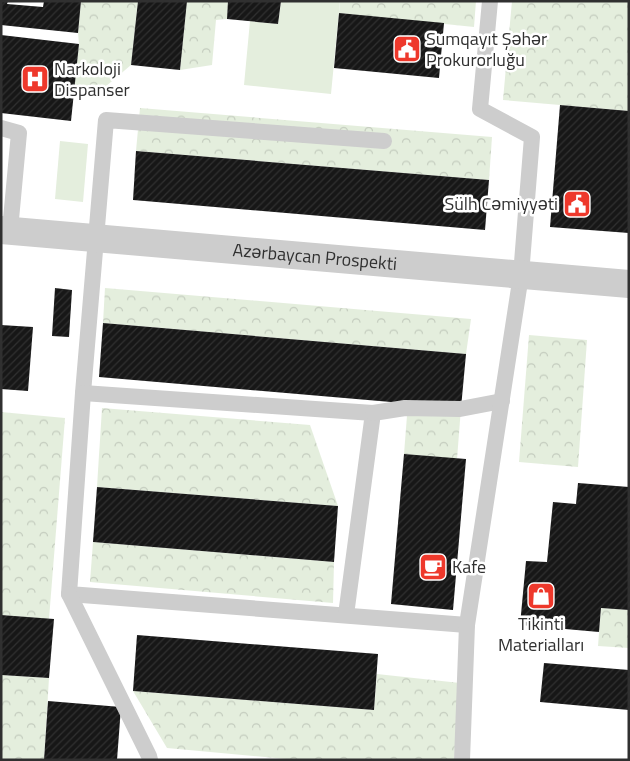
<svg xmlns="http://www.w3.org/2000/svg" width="630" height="761" font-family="'Titillium Web',sans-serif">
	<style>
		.green { fill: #e4eedd }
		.forest { fill: url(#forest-crowns) }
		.building { fill: url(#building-hatch) }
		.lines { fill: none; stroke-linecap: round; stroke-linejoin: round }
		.service { stroke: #cdcdcd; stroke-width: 16 }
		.tertiary { stroke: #cdcdcd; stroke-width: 28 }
		.labels { text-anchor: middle; stroke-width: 5; stroke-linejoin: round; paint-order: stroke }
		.poi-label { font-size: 18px; fill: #303030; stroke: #fff; text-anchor: start }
		.street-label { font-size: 18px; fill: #303030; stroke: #fff }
	</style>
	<defs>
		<pattern id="forest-crowns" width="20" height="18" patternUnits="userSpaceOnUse" patternTransform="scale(1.25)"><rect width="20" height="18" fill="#e4eedd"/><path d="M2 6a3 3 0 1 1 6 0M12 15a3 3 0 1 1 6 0" fill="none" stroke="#c4ccbe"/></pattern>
		<pattern id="building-hatch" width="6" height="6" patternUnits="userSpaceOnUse" patternTransform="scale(1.25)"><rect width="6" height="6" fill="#171717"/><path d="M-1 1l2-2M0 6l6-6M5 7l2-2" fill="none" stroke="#303030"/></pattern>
	</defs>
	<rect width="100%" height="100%" fill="#fff"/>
	<g class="green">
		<path d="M281 1H340L331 94 244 85 250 21 278 24Z"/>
		<path d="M60 141 88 144 83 202 55 199Z"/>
	</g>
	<g class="forest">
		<path d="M81 1H138L131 65 98 93 74 91 79 44 78 33Z"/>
		<path d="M187 1H228L227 19 216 20 212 65 180 70Z"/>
		<path d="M340 1H476L474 27 339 13Z"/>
		<path d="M512 1H629V111L503 100Z"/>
		<path d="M140 108 492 137 489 180 136 151Z"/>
		<path d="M105 288 471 319 466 354 103 323Z"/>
		<path d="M529 335 587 340 578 467 519 462Z"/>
		<path d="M408 403 461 408 457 459 404 454Z"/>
		<path d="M102 408 310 425 338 506 97 487Z"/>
		<path d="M1 412 65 418 49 619 1 615Z"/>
		<path d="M93 542 334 562 333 603 90 582Z"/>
		<path d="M601 608 629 610V648L598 646Z"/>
		<path d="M377 674 460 683 454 760H297L167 748 133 691 374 710Z"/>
		<path d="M1 675 49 678 44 760H1Z"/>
	</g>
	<g class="building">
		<path d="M1 1H8L7 4 43 7 44 1H81L78 33 1 25Z"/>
		<path d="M138 1H187L180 70 131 65Z"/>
		<path d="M228 1H281L278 24 227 19Z"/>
		<path d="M339 13 444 23 439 78 334 68Z"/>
		<path d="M1 35 79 44 71 121 1 113Z"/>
		<path d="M560 105 629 111V233L550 227Z"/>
		<path d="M136 151 489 180 485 230 133 200Z"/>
		<path d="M55 288 72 290 69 337 52 336Z"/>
		<path d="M103 323 466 354 461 408 99 377Z"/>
		<path d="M1 325 33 327 28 391 1 389Z"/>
		<path d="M404 454 466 459 453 610 391 604Z"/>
		<path d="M578 483 629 487V610L601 608 599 632 520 625 526 561 547 562 553 502 576 504Z"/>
		<path d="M97 487 338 506 334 562 93 542Z"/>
		<path d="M1 615 54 619 49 678 1 675Z"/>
		<path d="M137 635 378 654 374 710 133 691Z"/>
		<path d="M544 663 629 670V710L540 702Z"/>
		<path d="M48 701 121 707 117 760H44Z"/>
	</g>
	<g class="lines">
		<g class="service">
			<path d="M1 128 19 133 10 230"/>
			<path d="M384 141 106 120 83 393 69 594 467 625"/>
			<path d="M83 393 373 413 346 615"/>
			<path d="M373 413 405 408 460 409 502 401"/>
			<path d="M69 594 149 756 150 760"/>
			<path d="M462 760 467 625 521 275 532 137 480 109 490 1"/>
		</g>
		<path class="tertiary" id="s1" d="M1 230 629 284"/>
	</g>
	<defs>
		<g id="civic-square" transform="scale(1.4375)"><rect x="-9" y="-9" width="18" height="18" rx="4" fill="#ee382b" stroke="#fff"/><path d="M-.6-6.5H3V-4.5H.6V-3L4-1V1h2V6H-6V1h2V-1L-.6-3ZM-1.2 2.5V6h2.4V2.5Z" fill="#fff"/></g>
		<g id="hospital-square" transform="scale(1.4375)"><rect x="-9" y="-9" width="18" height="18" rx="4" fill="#ee382b" stroke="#fff"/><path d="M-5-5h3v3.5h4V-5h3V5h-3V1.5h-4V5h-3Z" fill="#fff"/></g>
		<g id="cafe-square" transform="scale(1.4375)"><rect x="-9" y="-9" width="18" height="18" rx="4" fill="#ee382b" stroke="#fff"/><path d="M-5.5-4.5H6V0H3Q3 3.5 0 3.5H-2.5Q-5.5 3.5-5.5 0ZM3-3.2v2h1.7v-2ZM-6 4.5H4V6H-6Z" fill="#fff"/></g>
		<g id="shop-square" transform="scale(1.4375)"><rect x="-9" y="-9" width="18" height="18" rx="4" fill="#ee382b" stroke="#fff"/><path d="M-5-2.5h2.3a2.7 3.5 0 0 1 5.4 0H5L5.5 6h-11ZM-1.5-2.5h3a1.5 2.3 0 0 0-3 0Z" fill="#fff"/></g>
	</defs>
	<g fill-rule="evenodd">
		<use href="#civic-square" x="407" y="49"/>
		<use href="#hospital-square" x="35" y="79"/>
		<use href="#civic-square" x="577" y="204"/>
		<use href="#cafe-square" x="433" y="567"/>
		<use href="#shop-square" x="541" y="596"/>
	</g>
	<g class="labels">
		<g class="poi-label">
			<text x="426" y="45">Sumqayıt Şəhər<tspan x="426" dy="21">Prokurorluğu</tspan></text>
			<text x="54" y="75">Narkoloji<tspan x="54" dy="21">Dispanser</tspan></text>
			<text x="558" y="210" text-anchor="end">Sülh Cəmiyyəti</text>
			<text x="452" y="573">Kafe</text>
			<text x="541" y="630" text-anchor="middle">Tikinti<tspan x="541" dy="21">Materialları</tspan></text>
		</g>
		<g class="street-label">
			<text dy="6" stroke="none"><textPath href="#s1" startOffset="315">Azərbaycan Prospekti</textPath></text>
		</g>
	</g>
	<rect width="630" height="761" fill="none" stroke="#303030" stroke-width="5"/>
</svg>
